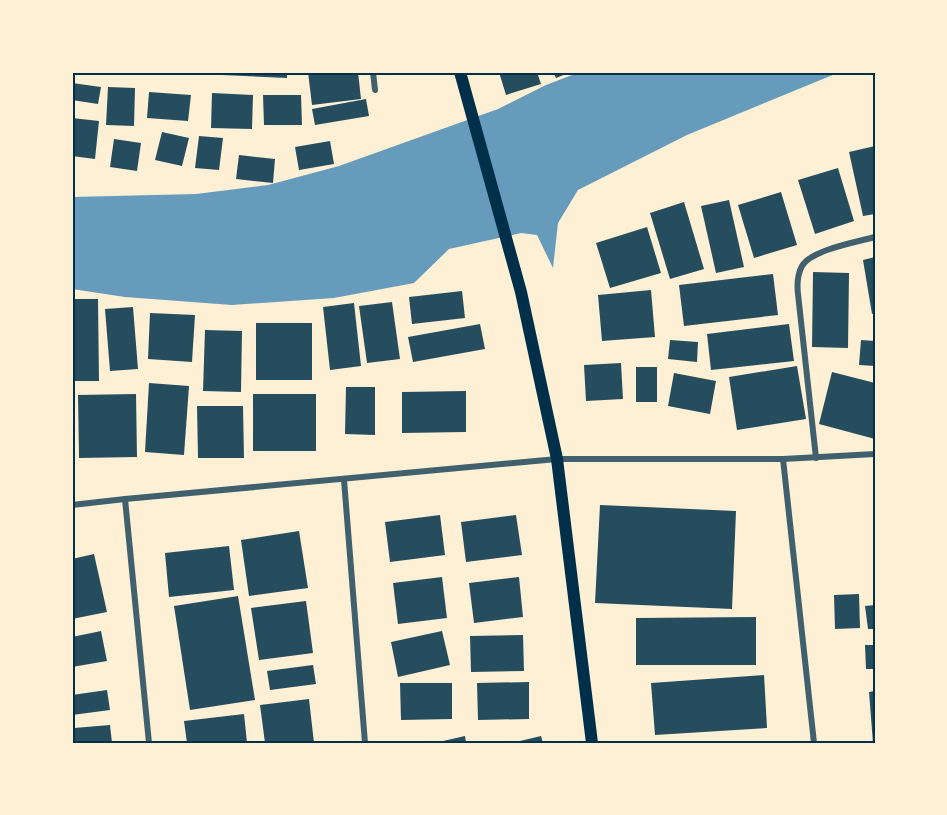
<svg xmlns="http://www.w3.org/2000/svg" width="947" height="815" font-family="'PT Sans Narrow',sans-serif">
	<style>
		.water { fill: #669bbc }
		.building { fill: #264d5e }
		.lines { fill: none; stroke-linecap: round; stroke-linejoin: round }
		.minor { stroke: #3f606c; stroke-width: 6 }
		.secondary { stroke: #003049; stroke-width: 12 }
		.neatline { fill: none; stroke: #003049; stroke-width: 2 }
	</style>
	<rect width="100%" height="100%" fill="#fdf0d5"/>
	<path class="water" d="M580 72H840L687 135 578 190 558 223 553 268 537 235 521 233 449 249 414 283 334 298 232 305 125 297 72 289V197L196 194 268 185 339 166 498 109 546 85Z"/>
	<g class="building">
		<path d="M222 72H287V78L222 75Z"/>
		<path d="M308 72H358L361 99 312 105Z"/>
		<path d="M499 72H537L541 84 506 95Z"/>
		<path d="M553 72H571L556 78Z"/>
		<path d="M72 83 101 87 98 104 72 100Z"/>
		<path d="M108 87 135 88 134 126 106 125Z"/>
		<path d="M149 92 191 95 188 121 147 118Z"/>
		<path d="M212 93 253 95 252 129 211 128Z"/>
		<path d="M263 95H301L302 125H264Z"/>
		<path d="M366 99 369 116 315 125 312 109Z"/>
		<path d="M72 118 99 121 95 159 72 156Z"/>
		<path d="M162 132 189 138 182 166 155 160Z"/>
		<path d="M199 136 223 138 219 170 195 168Z"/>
		<path d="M114 139 141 143 137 171 110 167Z"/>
		<path d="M330 141 334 164 299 170 295 147Z"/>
		<path d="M875 146V214L863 216 849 152Z"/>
		<path d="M239 155 275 159 273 183 236 179Z"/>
		<path d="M838 168 854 221 815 234 798 180Z"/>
		<path d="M781 192 797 245 754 258 738 205Z"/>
		<path d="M729 200 744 267 716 273 701 206Z"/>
		<path d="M684 202 704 269 670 279 650 213Z"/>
		<path d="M647 227 661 273 610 288 596 243Z"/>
		<path d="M875 257V313L872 314 863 260Z"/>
		<path d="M813 272 849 273 848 348 812 347Z"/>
		<path d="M773 274 778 315 684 326 679 285Z"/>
		<path d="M651 290 655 337 602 341 598 295Z"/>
		<path d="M462 291 465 318 412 324 409 297Z"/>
		<path d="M73 299H98L99 381H74Z"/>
		<path d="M392 302 400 359 367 363 359 306Z"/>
		<path d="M354 303 361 366 330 370 323 307Z"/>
		<path d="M133 307 138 369 110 371 105 309Z"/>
		<path d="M150 313 195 315 192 362 148 359Z"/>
		<rect x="256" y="323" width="56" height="57"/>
		<path d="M480 324 485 349 413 362 408 337Z"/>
		<path d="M789 324 794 361 711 370 707 334Z"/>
		<path d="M205 330 242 331 241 392 203 391Z"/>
		<path d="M670 340 698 342 697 362 668 359Z"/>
		<path d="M861 340 875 341V366L859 365Z"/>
		<path d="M621 363 623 399 586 401 584 365Z"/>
		<path d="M797 366 806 419 737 430 729 377Z"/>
		<rect x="636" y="367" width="21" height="35"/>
		<path d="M832 372 875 383V439L819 424Z"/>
		<path d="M674 373 716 381 710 414 668 406Z"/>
		<path d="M149 383 189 386 184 455 145 452Z"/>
		<path d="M346 387H375V435L345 434Z"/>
		<path d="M466 391V432L402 433V392Z"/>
		<path d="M136 394 137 457 79 458 78 395Z"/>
		<rect x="253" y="394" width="63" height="57"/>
		<path d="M197 406H243L244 458H198Z"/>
		<path d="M600 505 736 511 732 609 595 603Z"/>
		<path d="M440 515 445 555 390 562 385 522Z"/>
		<path d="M516 515 522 555 466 562 461 522Z"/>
		<path d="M299 531 308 588 249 596 241 540Z"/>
		<path d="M229 546 234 590 169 597 165 553Z"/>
		<path d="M94 554 107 612 72 619V559Z"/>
		<path d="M442 577 447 618 398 624 393 583Z"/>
		<path d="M519 577 523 617 474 623 469 583Z"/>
		<path d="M859 594 860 628 835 629 834 595Z"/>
		<path d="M238 596 255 700 190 710 174 606Z"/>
		<path d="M306 601 313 653 259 660 251 608Z"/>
		<path d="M875 605V629H868L865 606Z"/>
		<path d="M756 617V665H636V618Z"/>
		<path d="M101 631 107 661 72 667V637Z"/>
		<path d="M442 631 450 665 398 677 391 642Z"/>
		<path d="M523 635 524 671 471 672 470 636Z"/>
		<path d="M865 645H875V669H866Z"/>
		<path d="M313 665 316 684 270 690 267 671Z"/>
		<path d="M764 675 767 728 655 735 651 683Z"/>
		<path d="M529 682V719L478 720 477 683Z"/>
		<path d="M400 683H452V719L401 720Z"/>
		<path d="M107 690 110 710 72 715V695Z"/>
		<path d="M875 691V743H873L869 692Z"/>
		<path d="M309 699 314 743H265L260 705Z"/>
		<path d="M244 714 247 743H187L184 721Z"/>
		<path d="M110 725 112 743H75L74 728Z"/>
		<path d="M465 736 466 743H444L443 741Z"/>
		<path d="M541 736 543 743H520V741Z"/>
	</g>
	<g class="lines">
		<g class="minor">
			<path d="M373 72 375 90"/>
			<path d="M816 458 798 294C797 285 797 275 802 266 811 250 857 242 875 237"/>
			<path d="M783 459 814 743"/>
			<path d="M344 480 365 743"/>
			<path d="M125 499 149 743"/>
			<path d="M72 505 125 499 557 459H783L875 454"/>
		</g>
		<path class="secondary" d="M460 72 521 292 557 459 592 743"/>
	</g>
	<rect width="947" height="815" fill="none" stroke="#fdf0d5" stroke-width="147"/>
	<rect x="74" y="74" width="800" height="668" class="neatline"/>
</svg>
